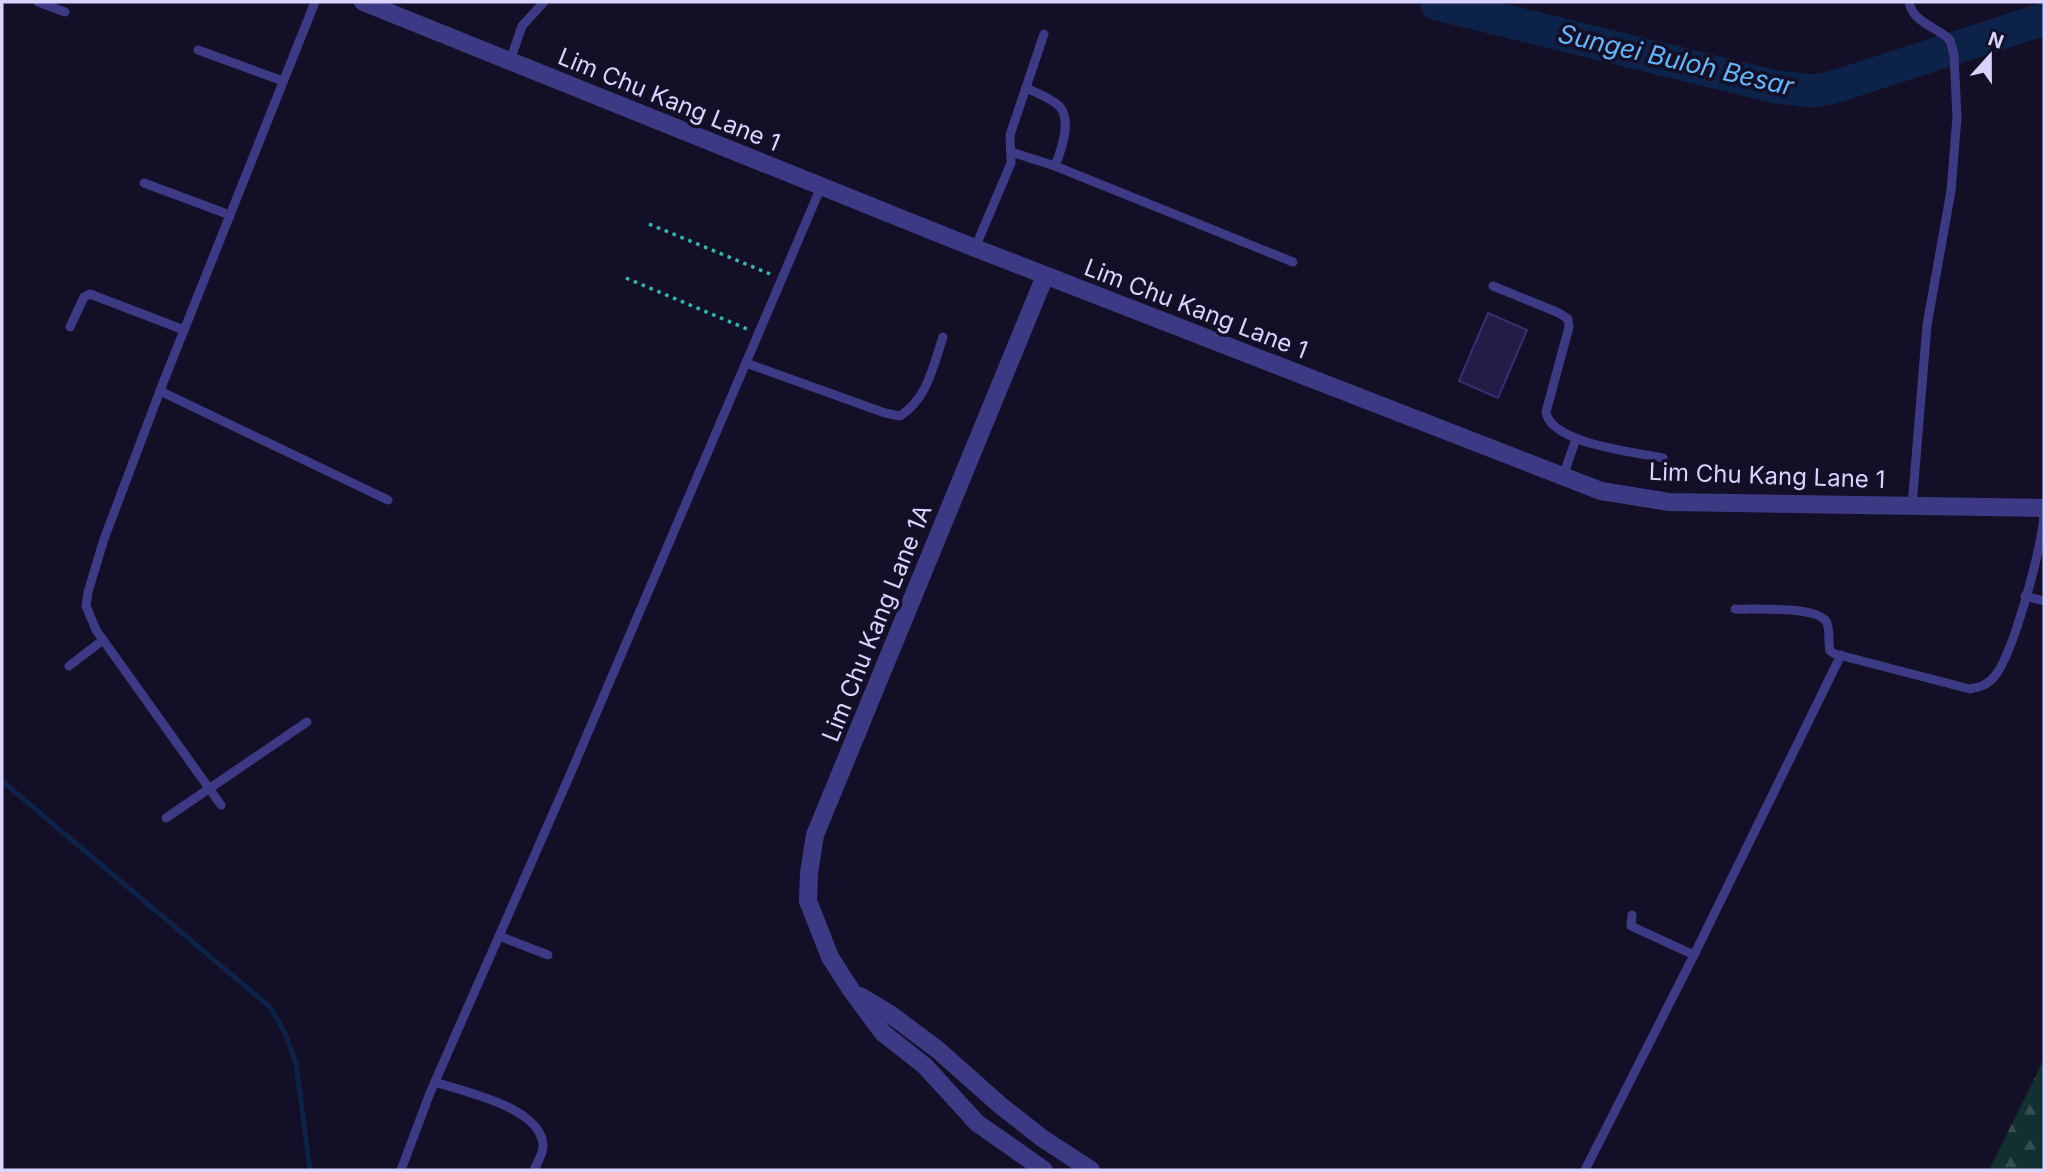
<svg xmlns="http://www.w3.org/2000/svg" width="2046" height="1172" font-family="Inter,sans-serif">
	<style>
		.forest { fill: url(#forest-firs) }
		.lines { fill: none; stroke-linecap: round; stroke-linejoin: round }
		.stream { stroke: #0c2248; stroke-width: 5 }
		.river { stroke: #0c2248; stroke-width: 33 }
		.building { fill: #241b47; stroke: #3b2d73; stroke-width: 2 }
		.path { stroke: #2fb8b0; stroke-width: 3.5; stroke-dasharray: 3.5 5; stroke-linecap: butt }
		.lane { stroke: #3d3a85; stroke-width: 9 }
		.street { stroke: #3d3a85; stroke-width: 18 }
		.labels { text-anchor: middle; stroke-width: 7; stroke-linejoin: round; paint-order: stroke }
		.street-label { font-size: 24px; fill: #d9d4ff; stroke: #130f26 }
		.water-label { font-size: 26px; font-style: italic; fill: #62b6ff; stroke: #130f26 }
	</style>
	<defs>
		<pattern id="forest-firs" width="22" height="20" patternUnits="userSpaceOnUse" patternTransform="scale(1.75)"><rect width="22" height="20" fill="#12302f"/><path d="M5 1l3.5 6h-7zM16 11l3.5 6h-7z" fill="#344d4e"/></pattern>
	</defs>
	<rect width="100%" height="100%" fill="#130f26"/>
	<path class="forest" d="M2044 1059V1170H1989Z"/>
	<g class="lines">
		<g class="stream">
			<path d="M1426 2 1437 4"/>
			<path d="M2 781 270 1007 285 1033 296 1063 310 1170"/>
		</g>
		<path class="river" d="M1437 4 1776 87 1813 91 1834 87 2044 19"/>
	</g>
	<path class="building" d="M1488 313 1527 330 1498 398 1459 381Z"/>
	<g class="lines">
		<g class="path">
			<path d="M649 224 770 274"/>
			<path d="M626 278 747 329"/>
		</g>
		<g class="lane">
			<path d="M38 2 65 12"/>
			<path d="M1909 2C1913 23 1936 26 1950 40L1954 55 1957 117 1951 191 1927 325 1912 506"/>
			<path d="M198 50 283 81"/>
			<path d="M510 61 522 26 544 2"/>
			<path d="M1026 88C1036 93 1052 98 1060 107 1072 122 1061 151 1055 166"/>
			<path d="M1011 152 1055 166 1293 262"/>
			<path d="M144 183 230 215"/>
			<path d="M975 248 1011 163 1010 135 1044 34"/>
			<path d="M1493 286 1559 313 1568 319 1569 327 1546 412C1551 444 1636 452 1663 458"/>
			<path d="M70 327 84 297 90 294 184 330"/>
			<path d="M746 363 885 413 900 416C928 398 933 366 943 337"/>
			<path d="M160 391 388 500"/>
			<path d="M1563 476 1576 439"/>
			<path d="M2025 596 2044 601"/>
			<path d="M1735 609C1753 610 1819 605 1827 623 1830 631 1828 642 1830 651L1835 654 1970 689C1980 687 1987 685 1994 677 2014 654 2041 548 2044 516"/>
			<path d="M69 666 103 640"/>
			<path d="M221 805 96 630 86 606 88 592 104 539 163 383 315 2"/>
			<path d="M166 818 307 722"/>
			<path d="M1632 915 1631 926 1694 955"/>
			<path d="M499 936 548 955"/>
			<path d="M435 1082C464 1092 541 1107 543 1145 544 1152 537 1163 534 1170"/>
			<path d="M401 1170 430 1093 569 777 821 187"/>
			<path d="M1585 1170 1694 955 1841 655"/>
		</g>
		<g class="street">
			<path d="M363 2 975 248 1601 491 1669 502 2044 508"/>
			<path d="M860 996 890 1014 938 1050 1000 1105 1042 1138 1091 1170"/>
			<path d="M1044 1170 977 1123 925 1066 883 1033 851 990 830 957 808 901 809 873 815 835 1045 276"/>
		</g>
	</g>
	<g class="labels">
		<g class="street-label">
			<text transform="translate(669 100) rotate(22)" y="8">Lim Chu Kang Lane 1</text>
			<text transform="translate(1196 309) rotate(21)" y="8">Lim Chu Kang Lane 1</text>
			<text transform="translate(1767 476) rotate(2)" y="8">Lim Chu Kang Lane 1</text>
			<text transform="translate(877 623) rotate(-68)" y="8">Lim Chu Kang Lane 1A</text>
		</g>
		<g class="water-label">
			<text transform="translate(1676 60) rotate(13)" y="9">Sungei Buloh Besar</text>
		</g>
	</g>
	<rect width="2046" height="1172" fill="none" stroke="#d9d4ff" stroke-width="7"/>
	<g transform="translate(1990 56) rotate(21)" stroke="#130f26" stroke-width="5" paint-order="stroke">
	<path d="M0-5L12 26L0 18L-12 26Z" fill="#d9d4ff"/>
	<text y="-10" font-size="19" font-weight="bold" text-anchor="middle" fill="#d9d4ff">N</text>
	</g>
</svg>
